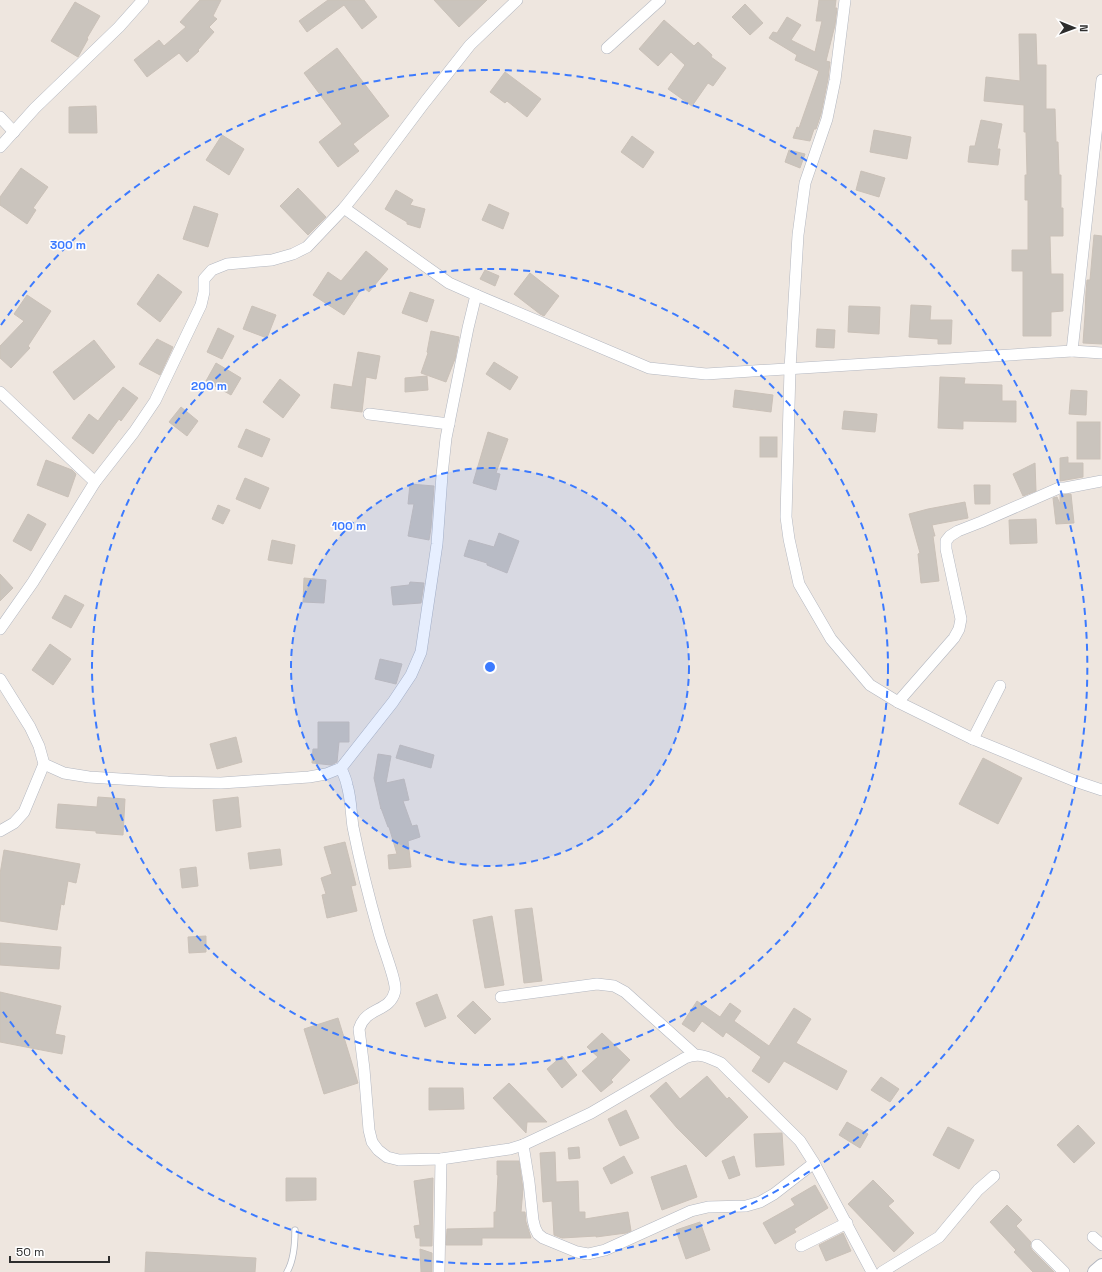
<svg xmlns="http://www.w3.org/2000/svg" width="1102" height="1272" font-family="'Space Grotesk',sans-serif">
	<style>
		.building { fill: #cac4bd; stroke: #cac1b8 }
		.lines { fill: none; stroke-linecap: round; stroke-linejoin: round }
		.service-casing { stroke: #b3b7c0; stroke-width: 7 }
		.minor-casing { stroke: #b3b7c0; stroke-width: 12 }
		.tertiary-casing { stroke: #b3b7c0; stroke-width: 16 }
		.service { stroke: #fff; stroke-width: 5.5 }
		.minor { stroke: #fff; stroke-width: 11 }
		.tertiary { stroke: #fff; stroke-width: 14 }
		.ring { fill: none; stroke: #3b7aff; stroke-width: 2; stroke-dasharray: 7 5 }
		.centre { fill: #3b7aff; stroke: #fff; stroke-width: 2 }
		.ring-label { font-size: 12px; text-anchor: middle; font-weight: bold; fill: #3b7aff; stroke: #fff; stroke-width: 3; stroke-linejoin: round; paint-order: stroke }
	</style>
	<rect width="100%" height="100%" fill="#eee6df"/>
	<g class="building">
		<path d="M200 0H221L213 16 217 19 209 27 214 32 198 50 199 51 187 62 179 53 147 77 134 60 159 40 164 46 186 27 180 22Z"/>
		<path d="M328 0H364L377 17 362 29 344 5 307 32 299 21Z"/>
		<path d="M434 0H487L459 27Z"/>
		<path d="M819 0H836L835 8H837L835 25 826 61 830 62 828 79 821 114 816 129H814L810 141 793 138 797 127 799 128 819 71 795 60 797 55 769 38 773 32 777 33 787 17 801 25 791 40 815 52 822 21H816Z"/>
		<path d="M75 2 100 16 87 38 88 39 78 57 51 41Z"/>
		<path d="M745 4 763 23 750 35 732 17Z"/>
		<path d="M664 20 694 46 698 42 712 55 711 57 726 68 713 86 708 83 692 106 668 89 685 65 671 52 658 66 639 49Z"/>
		<path d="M1019 34H1036L1037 65H1046V109H1055L1056 142H1058L1059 175H1061V208H1063V236H1050L1051 274H1063V311L1051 312V336H1023V271H1012V250H1028V200H1025V175H1027L1026 132H1024V105L984 101 986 77 1020 81Z"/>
		<path d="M337 48 389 116 353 144 359 151 338 167 319 142 342 124 304 73Z"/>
		<path d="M505 72 541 99 527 117 507 101 505 103 490 92Z"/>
		<path d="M96 106 97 133H69V107Z"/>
		<path d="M981 120 1002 124 997 149H1000L998 165 968 162 970 146H975Z"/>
		<path d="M874 130 911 137 907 159 870 152Z"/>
		<path d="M222 135 244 149 229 175 206 160Z"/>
		<path d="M632 136 654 152 643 168 621 152Z"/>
		<path d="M789 150 805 154 800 168 785 162Z"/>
		<path d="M21 168 48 187 33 208 36 210 27 224 0 205V197Z"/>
		<path d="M861 171 885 178 879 197 856 190Z"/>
		<path d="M298 188 326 217 308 235 280 206Z"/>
		<path d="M396 190 413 200 410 205 425 209 420 228 407 224V222L385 209Z"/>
		<path d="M489 204 509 213 503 229 482 220Z"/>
		<path d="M194 206 218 214 208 247 183 239Z"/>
		<path d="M1094 235 1102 236V344L1083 343 1085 315 1086 292 1087 280H1090Z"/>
		<path d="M366 251 388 269 369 292 363 287 344 315 313 295 328 272 341 281Z"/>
		<path d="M485 270 499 276 495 286 480 279Z"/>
		<path d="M530 273 559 296 544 316 540 314 514 294Z"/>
		<path d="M158 274 182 292 160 322 137 304Z"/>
		<path d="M410 292 434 300 427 322 402 313Z"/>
		<path d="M27 295 51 311 28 346 30 348 11 368 0 358V346L24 321 14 314Z"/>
		<path d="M911 305 931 306 930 320H952L951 344H938V339L909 337Z"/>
		<path d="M252 306 276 315 267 338 243 329Z"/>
		<path d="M849 306 880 307 879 334 848 332Z"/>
		<path d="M218 328 234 336 222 359 207 352Z"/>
		<path d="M817 329 835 330 834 348 816 347Z"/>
		<path d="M431 331 459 337 455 359 446 382 421 373 428 353 427 352Z"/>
		<path d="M157 339 173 347 160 375 139 364Z"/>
		<path d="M94 340 115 367 74 400 53 372Z"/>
		<path d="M358 352 380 356 376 379 366 377 362 412 331 408 334 384 352 387Z"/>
		<path d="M494 362 518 377 510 390 486 374Z"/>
		<path d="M216 363 241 378 231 395 206 381Z"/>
		<path d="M427 376 428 390 405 392V378Z"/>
		<path d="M940 377 965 378 964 384 1002 385V401H1016V422L963 421V429L938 428Z"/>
		<path d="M280 379 300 395 283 418 263 402Z"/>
		<path d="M123 387 138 398 121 421 119 419 93 454 72 438 89 414 98 421Z"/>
		<path d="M735 390 773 395 771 412 733 407Z"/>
		<path d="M1071 390 1087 391 1086 415 1069 414Z"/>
		<path d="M181 407 198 421 187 436 169 422Z"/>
		<path d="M844 411 877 414 875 432 842 429Z"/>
		<rect x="1077" y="422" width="23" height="37"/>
		<path d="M246 429 270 439 262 457 238 447Z"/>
		<path d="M488 432 508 439 496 473 500 474 496 490 473 483Z"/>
		<rect x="760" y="437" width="17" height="20"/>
		<path d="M1068 457V463H1083V477L1060 481V458Z"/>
		<path d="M46 460 72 470 76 474 68 497 37 485Z"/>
		<path d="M1035 463 1036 491 1023 496 1013 474Z"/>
		<path d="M245 478 269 488 260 509 236 499Z"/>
		<path d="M410 484 434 486 431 528 429 540 408 536 414 504H408Z"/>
		<path d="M974 485H990V504H975Z"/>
		<path d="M1071 494 1074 523 1056 524 1053 498 1057 497 1060 504V495Z"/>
		<path d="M965 502 968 518 932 525 935 536H933L939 581 921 583 918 554 920 553 909 514 928 509Z"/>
		<path d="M218 505 230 510 223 524 212 519Z"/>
		<path d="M28 514 46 524 31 551 13 541Z"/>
		<path d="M1036 519 1037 543 1010 544 1009 520Z"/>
		<path d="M499 533 519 541 507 573 487 565V563L464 556 469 540 494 547Z"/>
		<path d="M272 540 295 545 292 564 268 560Z"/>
		<path d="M0 574 13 588 0 601Z"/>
		<path d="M304 578 326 580 324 603 303 602Z"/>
		<path d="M410 582 424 583 421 603 393 605 391 587 409 585Z"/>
		<path d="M65 595 84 605 71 628 52 618Z"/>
		<path d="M50 644 71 659 53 685 32 670Z"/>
		<path d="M380 659 402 664 396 684 375 679Z"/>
		<path d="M318 722H349V742H339L337 762 331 765 312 763 313 749H318Z"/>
		<path d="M236 737 242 762 217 769 210 744Z"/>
		<path d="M400 745 434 755 431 768 396 758Z"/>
		<path d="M378 754 391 756 386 783 404 779 409 800 403 801 412 826 417 825 420 837 408 841 411 867 389 869 388 855 397 854 389 827H388L381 808V809L374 778Z"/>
		<path d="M983 758 1022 778 998 824 959 804Z"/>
		<path d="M98 797 125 799 123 835 96 833V831L56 828 58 804 97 807Z"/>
		<path d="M238 797 241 827 216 831 213 800Z"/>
		<path d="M345 842 356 885 351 886 357 911 327 918 322 895 326 894 321 878 332 874 324 847Z"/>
		<path d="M280 849 282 865 250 869 248 853Z"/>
		<path d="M4 850 80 864 76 883 68 881 64 905 61 904 57 930 0 921V874Z"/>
		<path d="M196 867 198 886 182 888 180 869Z"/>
		<path d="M532 908 542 981 524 983 515 910Z"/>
		<path d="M492 916 504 985 485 988 473 920Z"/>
		<path d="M206 936V952L189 953 188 937Z"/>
		<path d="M0 943 61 947 59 969 0 965Z"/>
		<path d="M0 992 61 1006 55 1034 65 1036 62 1054 0 1042Z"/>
		<path d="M437 994 446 1018 425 1027 416 1003Z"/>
		<path d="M473 1001 491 1019 475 1034 457 1016Z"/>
		<path d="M697 1001 720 1017 730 1003 741 1011 734 1021 769 1046 794 1008 811 1019 796 1043 847 1071 837 1090 784 1061 769 1083 752 1071 761 1057 726 1032 723 1037 702 1021 694 1032 682 1024Z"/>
		<path d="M338 1018 358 1083 324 1094 304 1029Z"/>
		<path d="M602 1033 630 1060 611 1080 613 1082 601 1092 582 1071 598 1057 587 1047Z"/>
		<path d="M562 1056 577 1075 562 1088 547 1069Z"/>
		<path d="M707 1076 727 1099 729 1097 748 1117 706 1157 677 1128 650 1096 666 1082 680 1099Z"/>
		<path d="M881 1077 899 1089 890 1102 871 1090Z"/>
		<path d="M509 1083 547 1122H527L526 1133 493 1098Z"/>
		<path d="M429 1088H463L464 1109 429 1110Z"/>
		<path d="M626 1110 639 1138 620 1146 608 1119Z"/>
		<path d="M847 1122 868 1134 860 1148 839 1135Z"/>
		<path d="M1078 1125 1095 1143 1074 1163 1057 1145Z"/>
		<path d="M948 1127 974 1140 959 1169 933 1155Z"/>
		<path d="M782 1133 784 1165 756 1167 754 1134Z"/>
		<path d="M579 1147 580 1158 569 1159 568 1148Z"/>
		<path d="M555 1152 556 1182 578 1181 579 1212H585V1219L628 1212 631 1231 626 1233 596 1237V1236L562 1238 554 1235 552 1201 543 1202 540 1153Z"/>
		<path d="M624 1156 633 1173 611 1184 603 1168Z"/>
		<path d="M734 1156 740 1175 729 1179 722 1161Z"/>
		<path d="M497 1161H519L523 1189 521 1212H525L526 1222 531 1238H482V1245H446L447 1229 494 1228V1212H496L498 1175H497Z"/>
		<path d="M686 1165 697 1197 662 1210 651 1177Z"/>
		<path d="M286 1178H316V1200L286 1201Z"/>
		<path d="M433 1178 432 1246H420V1238H416L414 1226 420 1225 414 1181Z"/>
		<path d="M873 1180 894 1201 888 1206 914 1233 894 1252 848 1204Z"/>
		<path d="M815 1185 828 1208 794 1229 796 1232 775 1244 763 1223 795 1205 791 1199Z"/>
		<path d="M1007 1205 1022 1220 1016 1226 1031 1242 1030 1246 1032 1250 1054 1272H1033L1014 1252 1016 1250 990 1222Z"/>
		<path d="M700 1222 710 1250 686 1259 676 1230Z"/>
		<path d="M843 1233 851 1251 826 1261 819 1245Z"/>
		<path d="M420 1249 432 1253V1272H421Z"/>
		<path d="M146 1252 256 1258 255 1272H145Z"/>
	</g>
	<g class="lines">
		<g class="service-casing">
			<path id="service" d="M287 1272C294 1260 295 1244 295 1230"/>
		</g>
		<g class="minor-casing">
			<g id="minor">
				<path d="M845 0 835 80 827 119 805 183 798 235 790 369 786 517 789 539 799 584 831 639 870 685 898 702 973 739 1075 781 1102 790"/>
				<path d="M607 48 660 0"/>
				<path d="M1102 80 1072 351 1102 353"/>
				<path d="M0 117 14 132"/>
				<path d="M0 147 35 108 119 27 143 0"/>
				<path d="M476 295 649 368 706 374 1072 351"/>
				<path d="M0 392 95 482"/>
				<path d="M369 414 449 424"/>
				<path d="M0 629 33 582 95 482 134 432 155 401 201 305 204 292V279L212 270 227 264 272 260 293 254 307 247 344 208 368 178 425 102 470 45 517 0"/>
				<path d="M0 679 30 727 39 746 44 764 24 812 14 823 0 831"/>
				<path d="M898 702 954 638 959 629 961 619 946 549V541L950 536 958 531 981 522 1059 488H1065L1102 481"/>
				<path d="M973 739 1000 686"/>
				<path d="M44 764 64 773 89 777 168 782 221 783 309 777 326 774 341 768 393 702 411 675 421 652 437 544 442 475 446 438 468 328 476 295 449 283 344 208"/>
				<path d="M341 768C343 773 346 779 347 785 351 798 351 813 353 827 360 862 369 898 379 933 382 945 397 982 395 991 390 1013 366 1006 359 1029L364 1069 369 1130 372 1142 378 1150 387 1157 399 1160 441 1159 510 1149 523 1145 591 1113 685 1058C700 1052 707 1057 721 1063L800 1141 814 1163 872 1272"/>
				<path d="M501 997 597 984 614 986 625 992 694 1054"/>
				<path d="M523 1145 529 1182 533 1220 535 1228 538 1234 543 1238 577 1252 588 1254 605 1250 691 1211 708 1207 746 1206 760 1202 774 1194 814 1163"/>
				<path d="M1093 1237 1102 1245"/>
				<path d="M1037 1245 1064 1272"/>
				<path d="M801 1246 847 1223"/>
				<path d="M439 1272 441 1159"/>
				<path d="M882 1272 939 1237 978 1190 994 1176"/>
			</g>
		</g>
		<g class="tertiary-casing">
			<path id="tertiary" d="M1095 1272 1102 1266"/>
		</g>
		<use href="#service" class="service"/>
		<use href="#minor" class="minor"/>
		<use href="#tertiary" class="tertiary"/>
	</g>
	<circle cx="490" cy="667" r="199" fill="#3b7aff" fill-opacity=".12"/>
	<g class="ring">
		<circle cx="490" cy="667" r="199"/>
		<circle cx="490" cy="667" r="398"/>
		<path d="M1 325A597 597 0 1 1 1 1009"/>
	</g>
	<circle cx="490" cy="667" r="6" class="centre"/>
	<g class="ring-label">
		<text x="68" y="249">300 m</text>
		<text x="209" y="390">200 m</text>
		<text x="349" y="530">100 m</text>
	</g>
	<g transform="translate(1074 28) rotate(91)" stroke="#ffffff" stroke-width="3" paint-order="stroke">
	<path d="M0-3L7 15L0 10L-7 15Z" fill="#2d2d2d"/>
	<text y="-6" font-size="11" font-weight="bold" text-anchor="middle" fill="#2d2d2d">N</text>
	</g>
	<path d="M10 1256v6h99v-6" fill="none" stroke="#2d2d2d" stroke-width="2"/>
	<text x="16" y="1256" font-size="12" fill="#2d2d2d" stroke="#ffffff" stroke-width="3" paint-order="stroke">50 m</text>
</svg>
